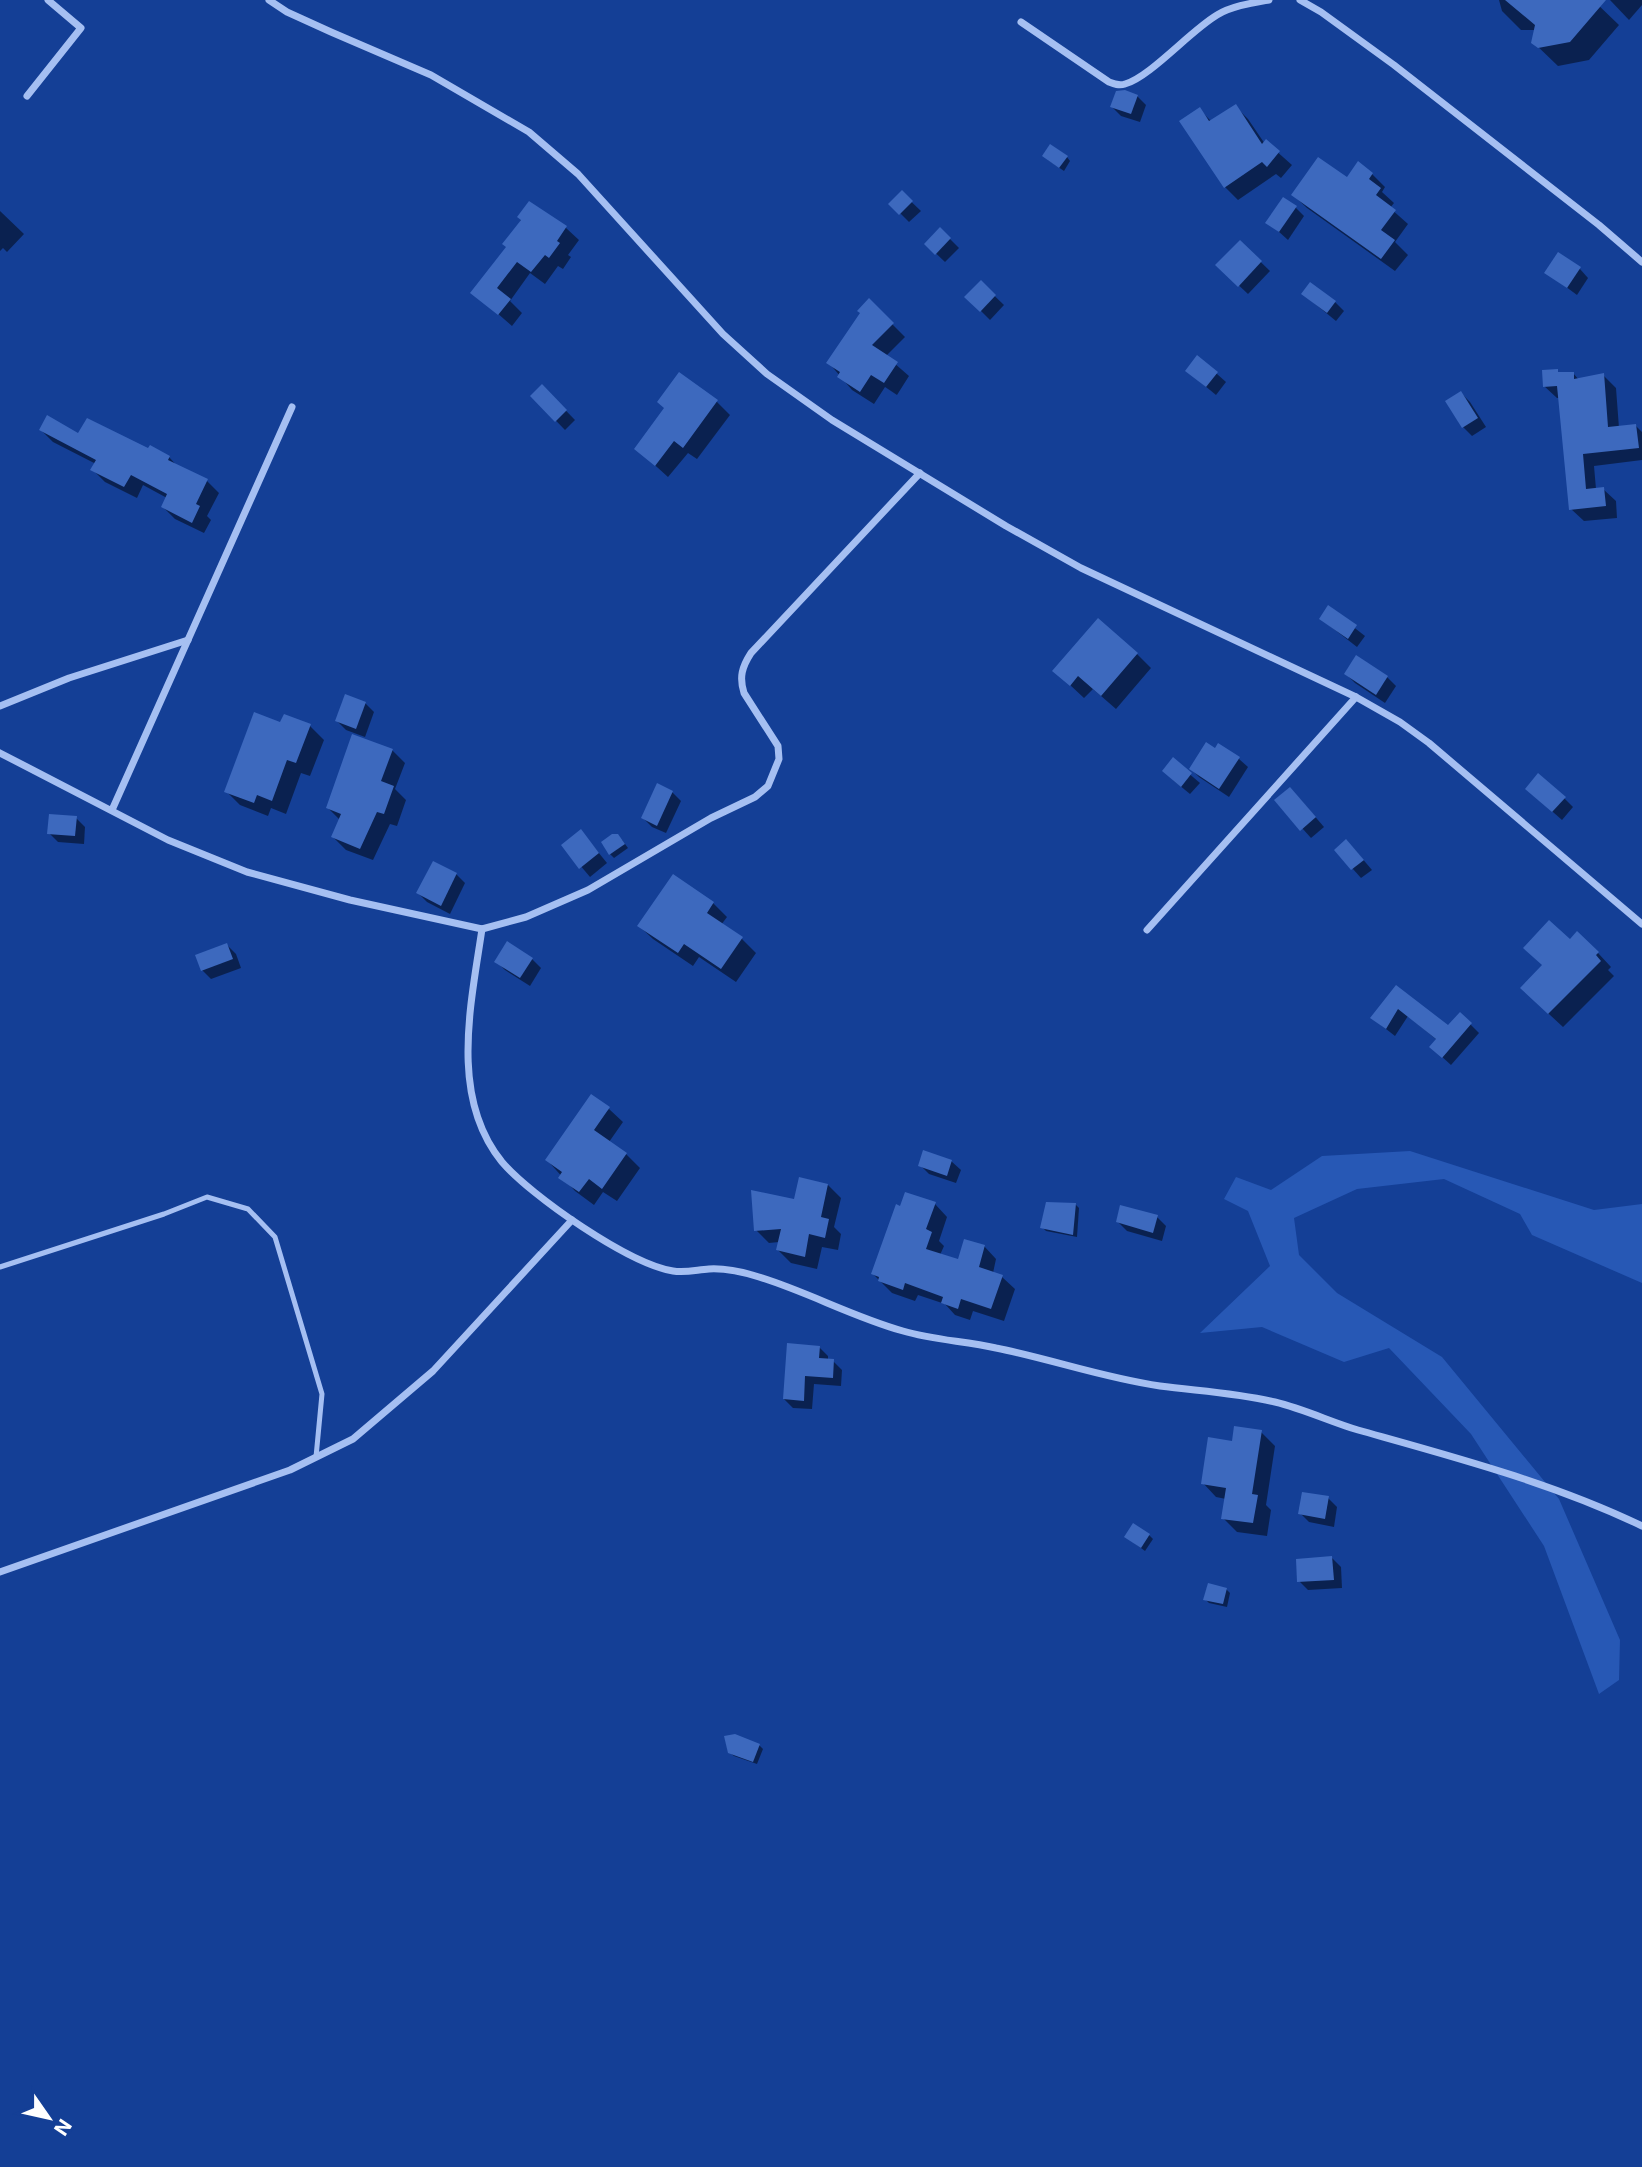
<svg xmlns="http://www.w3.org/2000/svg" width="1642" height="2167" font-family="Inter,sans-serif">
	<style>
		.green { fill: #2758b5 }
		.shadow { fill: #0007 }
		.building { fill: #3d69be }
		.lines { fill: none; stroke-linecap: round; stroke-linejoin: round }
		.service { stroke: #a5bff2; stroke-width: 5 }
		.minor { stroke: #a5bff2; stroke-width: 7 }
	</style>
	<rect width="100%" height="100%" fill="#143f96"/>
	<path class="green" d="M1410 1151 1594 1210 1642 1204V1283L1532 1235 1520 1214 1444 1179 1357 1189 1294 1218 1299 1255 1337 1293 1442 1357 1559 1499 1620 1640 1619 1680 1599 1694 1544 1546 1471 1434 1389 1348 1344 1362 1262 1327 1200 1333 1270 1266 1248 1211 1224 1199 1236 1177 1271 1190 1322 1156Z"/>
	<g class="shadow">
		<path d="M1499 0H1593L1619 25 1589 60 1558 66 1533 42 1536 30H1521L1502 11Z"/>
		<path d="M1610 0H1642V5L1629 20Z"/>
		<path d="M1137 96 1146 105 1140 122 1121 116 1112 107Z"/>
		<path d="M1235 106 1248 119 1265 144 1266 142 1292 165 1281 178 1276 174 1238 200 1225 187 1200 110 1212 122Z"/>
		<path d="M1067 157 1070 161 1064 171 1048 160Z"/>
		<path d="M1372 174 1385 187 1382 192 1394 203 1390 208 1408 224 1395 242 1408 255 1395 271 1307 208 1293 195Z"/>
		<path d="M902 193 921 211 909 222 891 204Z"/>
		<path d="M529 203 566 228 579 240 568 255 571 257 563 269 558 266 545 284 530 273 510 301 522 313 512 326 473 292 508 247Z"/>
		<path d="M1295 207 1304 216 1288 240 1268 222Z"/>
		<path d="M0 211 24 234 7 252 3 248 0 251Z"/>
		<path d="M940 229 959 248 945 262 926 244Z"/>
		<path d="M1240 242 1270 271 1248 294 1217 265Z"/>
		<path d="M1580 269 1588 278 1577 295 1546 272Z"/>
		<path d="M981 283 1004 305 990 320 967 297Z"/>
		<path d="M1303 294 1335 302 1344 311 1336 321Z"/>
		<path d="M869 301 905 337 886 356 909 376 897 395 885 387 874 404 852 390 829 363Z"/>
		<path d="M1187 371 1217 374 1226 382 1216 395Z"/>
		<path d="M1573 373 1579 380 1603 375 1616 388 1619 428 1636 426 1642 432V460L1594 466 1596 489H1603L1616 501 1617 518 1584 521 1571 509 1560 398H1557L1544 386Z"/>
		<path d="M679 374 717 402 730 415 697 459 688 453 668 477 637 449 666 409Z"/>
		<path d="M542 386 575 420 565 430 532 396Z"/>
		<path d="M1461 393 1470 402 1486 427 1472 436 1463 427Z"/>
		<path d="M41 430 149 450 169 457 178 467 207 481 219 493 207 516 211 520 204 533 175 519 163 507 167 498 143 485 137 498 105 482 93 470 96 464 53 442Z"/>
		<path d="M1329 608 1365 636 1357 647 1321 619Z"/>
		<path d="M1137 654 1151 668 1116 709 1093 689 1084 698 1055 671Z"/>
		<path d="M1357 657 1387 677 1396 686 1385 703 1355 683 1346 674Z"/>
		<path d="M365 703 374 712 365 737 346 730 337 721Z"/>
		<path d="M281 724 310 726 324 740 310 776 301 773 286 814 271 808 268 816 240 805 226 791Z"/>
		<path d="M392 750 405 763 395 789 406 800 397 826 390 824 373 860 346 850 333 837 340 820 328 808Z"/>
		<path d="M1239 759 1248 767 1229 797 1199 777 1191 769Z"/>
		<path d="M1173 760 1200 783 1190 794 1173 780Z"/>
		<path d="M672 792 681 801 666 833 652 827 643 818Z"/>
		<path d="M1536 797 1564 798 1573 807 1562 820Z"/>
		<path d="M1299 798 1324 827 1311 838 1277 800Z"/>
		<path d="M76 818 85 827 84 844 58 842 49 833Z"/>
		<path d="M581 831 607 863 590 877 563 845Z"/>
		<path d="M622 840 628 848 614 858 610 854Z"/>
		<path d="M1336 850H1355L1372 870 1361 878Z"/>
		<path d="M456 874 465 883 450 914 427 902 418 893Z"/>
		<path d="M713 903 727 917 721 925 742 939 756 953 736 982 699 957 693 966 653 939 639 926Z"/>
		<path d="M1570 942 1598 953 1611 967 1608 970 1614 976 1563 1027 1536 1002Z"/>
		<path d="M227 945 236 954 241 968 211 979 202 970Z"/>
		<path d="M532 959 541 968 530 986 505 970 496 961Z"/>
		<path d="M1397 987 1448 1027 1460 1014 1479 1033 1451 1065 1440 1055 1437 1040 1408 1016 1395 1036 1372 1018Z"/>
		<path d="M609 1109 623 1122 609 1142 626 1154 640 1168 617 1201 603 1192 594 1205 575 1191 547 1160Z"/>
		<path d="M951 1161 961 1170 956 1183 929 1174 920 1165Z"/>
		<path d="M828 1185 841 1198 834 1227 841 1234 838 1250 822 1247 817 1269 791 1263 778 1250 779 1242 769 1243 756 1230 795 1201Z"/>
		<path d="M935 1204 947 1217 939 1241 944 1246 940 1255 959 1262 984 1246 996 1259 993 1273 1002 1277 1015 1289 1004 1321 973 1311 970 1320 955 1315 945 1304 918 1295 915 1301 892 1293 873 1274Z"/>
		<path d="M1075 1204 1079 1208 1077 1237 1046 1231 1042 1227Z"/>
		<path d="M1157 1217 1166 1226 1162 1241 1127 1231 1118 1222Z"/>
		<path d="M819 1347 828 1356V1360L833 1361 842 1370 841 1386 814 1384 812 1409 793 1408 784 1399Z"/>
		<path d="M1261 1432 1275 1446 1266 1505 1271 1510 1267 1536 1237 1532 1223 1518 1226 1499 1216 1497 1203 1483 1234 1443Z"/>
		<path d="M1328 1498 1337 1507 1334 1527 1309 1522 1300 1513Z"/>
		<path d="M1149 1535 1153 1539 1145 1551 1126 1537Z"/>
		<path d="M1332 1558 1341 1567 1342 1588 1308 1590 1299 1581Z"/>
		<path d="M1226 1589 1230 1593 1227 1607 1209 1603 1205 1599Z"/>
		<path d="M759 1745 763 1749 757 1764 734 1756 729 1752Z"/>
	</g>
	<g class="building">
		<path d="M1505 0H1606L1570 42 1538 48 1531 43 1535 25Z"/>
		<path d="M1125 90 1138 95 1131 114 1110 107 1116 91Z"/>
		<path d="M1236 104 1262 144 1266 139 1280 151 1267 167 1262 162 1224 188 1179 121 1200 107 1209 121Z"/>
		<path d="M1050 144 1068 156 1059 168 1042 156Z"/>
		<path d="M1318 157 1347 177 1358 161 1373 173 1369 179 1381 188 1376 195 1396 210 1381 230 1395 240 1381 259 1291 195Z"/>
		<path d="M902 190 913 201 899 215 888 204Z"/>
		<path d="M1283 197 1297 206 1279 232 1265 223Z"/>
		<path d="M529 201 567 226 557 241 560 243 549 258 545 255 531 272 517 262 497 288 511 299 498 315 470 293 506 247 502 244 521 220 517 217Z"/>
		<path d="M940 227 951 238 935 255 924 244Z"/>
		<path d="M1240 240 1262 261 1238 287 1215 265Z"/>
		<path d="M1558 252 1581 267 1567 288 1544 273Z"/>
		<path d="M981 280 996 295 980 312 964 297Z"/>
		<path d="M1310 282 1336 301 1327 313 1301 294Z"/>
		<path d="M869 298 894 323 872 345 898 362 884 383 871 375 860 392 837 377 840 372 826 363 860 313 857 311Z"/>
		<path d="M1197 355 1218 372 1206 387 1185 371Z"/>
		<path d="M1558 369V372H1574V379L1604 373 1608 427 1636 424 1639 448 1583 454 1586 489 1604 487 1606 506 1569 510 1557 386 1543 387 1542 370Z"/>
		<path d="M679 372 718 400 683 448 674 441 655 466 634 449 664 408 657 402Z"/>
		<path d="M542 384 567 410 555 422 530 396Z"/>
		<path d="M1461 391 1478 418 1462 428 1445 401Z"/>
		<path d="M47 415 78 433 87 418 148 448 150 445 170 456 168 460 208 479 196 504 200 506 192 523 161 507 167 494 131 475 124 487 90 470 96 460 39 430Z"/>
		<path d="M1328 605 1357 625 1348 639 1319 619Z"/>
		<path d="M1098 618 1138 653 1101 696 1078 676 1070 686 1052 671Z"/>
		<path d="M1356 655 1388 676 1376 695 1344 674Z"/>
		<path d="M345 694 366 702 356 729 335 721Z"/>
		<path d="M254 712 280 722 284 714 311 724 296 763 287 760 272 801 257 795 254 803 224 792Z"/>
		<path d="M352 734 393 749 381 781 394 786 384 814 377 812 360 849 331 837 341 814 326 808Z"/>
		<path d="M1206 742 1215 748 1218 743 1240 757 1219 789 1189 769Z"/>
		<path d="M1173 757 1192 773 1181 787 1162 771Z"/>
		<path d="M1538 773 1566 797 1552 812 1525 789Z"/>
		<path d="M657 783 673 791 657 826 641 818Z"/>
		<path d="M1290 787 1316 817 1300 831 1274 800Z"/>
		<path d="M49 814 77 816 75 836 47 834Z"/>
		<path d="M581 829 599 853 579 869 561 845Z"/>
		<path d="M612 834H618L625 844 609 855 601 842Z"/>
		<path d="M1346 839 1364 860 1351 870 1334 850Z"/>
		<path d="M433 861 457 873 441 906 416 893Z"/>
		<path d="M673 874 714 902 707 913 743 937 721 969 684 944 678 953 637 926Z"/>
		<path d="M1549 920 1570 939 1577 931 1599 952 1596 955 1601 961 1548 1014 1520 988 1542 965 1523 948Z"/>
		<path d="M507 941 533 958 520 978 494 962Z"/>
		<path d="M227 943 233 959 201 971 195 955Z"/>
		<path d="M1396 985 1448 1025 1460 1012 1472 1023 1442 1058 1429 1047 1436 1039 1398 1009 1386 1029 1370 1018Z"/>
		<path d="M591 1094 610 1107 594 1130 627 1153 602 1189 589 1179 579 1192 558 1178 562 1172 545 1160Z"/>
		<path d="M923 1150 952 1160 947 1176 918 1166Z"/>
		<path d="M799 1177 828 1184 821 1217 829 1219 825 1238 809 1234 805 1257 776 1250 781 1229 754 1231 751 1190 794 1199Z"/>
		<path d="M905 1192 936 1202 926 1229 932 1232 926 1249 958 1259 964 1239 985 1245 979 1267 1003 1275 991 1309 961 1299 958 1309 941 1303 943 1297 905 1283 903 1290 878 1281 879 1277 871 1274 896 1204 900 1206Z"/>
		<path d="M1046 1202 1076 1203 1073 1235 1040 1228Z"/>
		<path d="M1120 1205 1158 1215 1153 1233 1116 1222Z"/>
		<path d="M787 1343 820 1346 819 1358 834 1359 833 1378 805 1376 804 1401 783 1399Z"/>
		<path d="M1234 1426 1262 1430 1252 1494 1258 1495 1253 1523 1221 1519 1226 1488 1201 1484 1208 1437 1232 1441Z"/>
		<path d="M1302 1492 1329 1496 1325 1519 1298 1514Z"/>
		<path d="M1133 1523 1150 1534 1141 1548 1124 1537Z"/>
		<path d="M1332 1556 1334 1580 1297 1582 1296 1559Z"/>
		<path d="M1208 1583 1227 1588 1223 1604 1203 1600Z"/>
		<path d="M735 1734 760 1744 753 1762 728 1753 724 1736Z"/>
	</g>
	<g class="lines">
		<path class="service" d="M0 1267 164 1214 207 1197 248 1209 275 1237 322 1394 316 1457"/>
		<g class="minor">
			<path d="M269 0 287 12 331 32 431 75 529 132 578 174 723 334 767 374 832 420 1006 526 1081 568 1356 697 1400 722 1429 743 1642 924"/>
			<path d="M1300 0 1321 12 1394 65 1599 225 1642 262"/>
			<path d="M1021 22 1109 82C1114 84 1119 86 1125 84 1150 77 1190 31 1217 15 1232 6 1252 3 1269 0"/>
			<path d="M27 96 81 28 48 0"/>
			<path d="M0 706 69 678 188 640"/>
			<path d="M0 753 168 840 247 872 350 900 482 929 526 917 588 890 711 818 755 797 768 786 779 759 778 746 744 693C739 677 742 667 751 653L920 473"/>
			<path d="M112 810 292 407"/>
			<path d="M482 929C471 1004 449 1097 502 1162 531 1196 629 1264 673 1271 685 1273 696 1270 709 1269 726 1268 743 1272 759 1277 808 1292 853 1317 903 1331 933 1340 965 1341 996 1348 1051 1359 1104 1378 1160 1386 1198 1391 1237 1393 1275 1402 1304 1409 1331 1422 1358 1430 1454 1457 1553 1483 1642 1526"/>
			<path d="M1147 930 1356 697"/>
			<path d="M0 1572 290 1470 353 1439 433 1371 572 1220"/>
		</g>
	</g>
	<g transform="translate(49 2118) rotate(124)" stroke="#143f96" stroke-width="5" paint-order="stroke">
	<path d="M0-5L12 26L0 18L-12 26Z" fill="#ffffff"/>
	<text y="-10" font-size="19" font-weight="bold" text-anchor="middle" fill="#ffffff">N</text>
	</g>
</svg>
